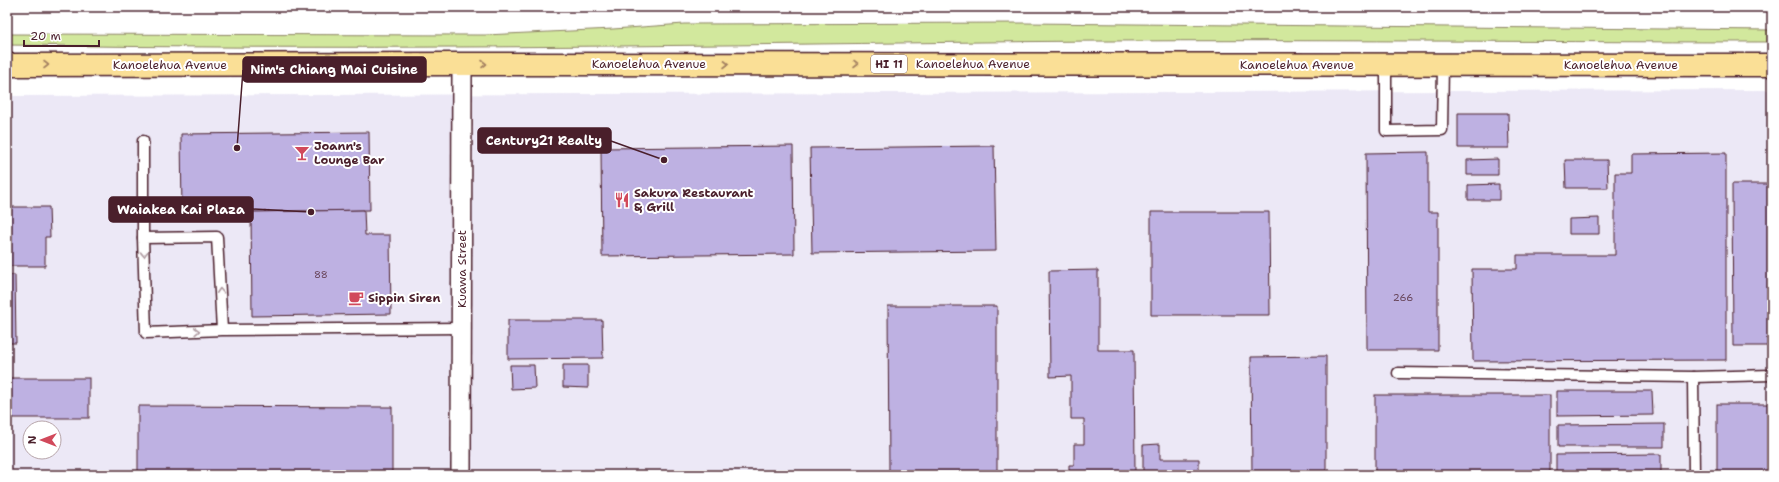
<svg xmlns="http://www.w3.org/2000/svg" width="1779" height="482" font-family="'Shantell Sans',sans-serif">
	<style>
		.built { fill: #ece8f6; fill-rule: evenodd }
		.green { fill: #d2e89d; stroke: #8e8464 }
		.building { fill: #beb1e2; stroke: #4a1f2b }
		.lines { fill: none; stroke-linecap: round; stroke-linejoin: round }
		.service-casing { stroke: #4a1f2b; stroke-width: 13 }
		.minor-casing { stroke: #4a1f2b; stroke-width: 22 }
		.trunk-casing { stroke: #4a1f2b; stroke-width: 25 }
		.service { stroke: #fff; stroke-width: 10 }
		.minor { stroke: #fff; stroke-width: 19 }
		.trunk { stroke: #fadf96; stroke-width: 22 }
		.oneway { stroke: #a27f60 }
		.oneway2 { stroke: #ae9aa0 }
		.labels { text-anchor: middle; stroke-width: 4; stroke-linejoin: round; paint-order: stroke }
		.number-label { font-size: 10px; fill: #674459 }
		.shield { fill: #fff; stroke: #80626b; stroke-width: 1 }
		.shield-label { font-size: 11px; font-weight: bold; fill: #4a1f2b }
		.street-label { font-size: 12px; fill: #4a1f2b; stroke: #fff }
		.poi-label { font-size: 12px; font-weight: bold; fill: #4a1f2b; stroke: #fff; text-anchor: start }
		.leader { fill: none; stroke: #4a1f2b; stroke-width: 1.5 }
		.callout-dot { fill: #4a1f2b; stroke: #fff; stroke-width: 1.5 }
		.callout { fill: #4a1f2b; stroke: #4a1f2b; stroke-width: 1.5 }
		.callout-label { font-size: 13px; text-anchor: middle; font-weight: bold; fill: #fff }
	</style>
	<rect width="100%" height="100%" fill="#fff"/>
	<filter id="ink" filterUnits="userSpaceOnUse"><feTurbulence type="fractalNoise" baseFrequency=".025" numOctaves="2"/><feDisplacementMap in="SourceGraphic" scale="8" xChannelSelector="R" yChannelSelector="G"/><feConvolveMatrix kernelMatrix="1 2 1 2 8 2 1 2 1" color-interpolation-filters="sRGB"/></filter>
	<g filter="url(#ink)">
		<path class="built" d="M1772 90V475H7V96ZM30 428H54V452H30Z"/>
		<path class="green" d="M1025 23 1772 30V42C1509 42 1246 39 983 42 657 46 332 50 7 45V34L485 35 613 29 684 24Z"/>
		<g class="building">
			<path d="M1458 113H1508L1509 148H1458Z"/>
			<path d="M369 132 370 210 182 213 181 134Z"/>
			<path d="M793 146 794 254 602 256 601 148Z"/>
			<path d="M994 146 996 251 812 253 810 148Z"/>
			<path d="M1428 152V212H1438V350H1367L1366 153Z"/>
			<path d="M1726 153V360L1473 361 1472 269H1517V255H1615V173H1631V154Z"/>
			<path d="M1498 159V175H1467V160Z"/>
			<path d="M1565 160H1607L1608 188H1566Z"/>
			<path d="M1499 184V200H1468V185Z"/>
			<path d="M1732 184H1772V346H1733Z"/>
			<path d="M7 207H49L50 237H45V266H7Z"/>
			<path d="M364 210 365 235H390L391 314 252 316 251 212Z"/>
			<path d="M1151 212H1269L1270 315H1151Z"/>
			<path d="M1599 218V234H1569V219Z"/>
			<path d="M1098 270V350H1134L1135 475H1069V465H1074V444H1084V419H1071V376L1050 377 1049 271Z"/>
			<path d="M7 275H15L16 343H7Z"/>
			<path d="M888 306H997V475H889Z"/>
			<path d="M508 320H602L603 358 508 359Z"/>
			<path d="M1326 356V475H1252L1251 357Z"/>
			<path d="M510 365H534L535 388 511 389Z"/>
			<path d="M563 365H588V388L563 387Z"/>
			<rect x="7" y="378" width="82" height="40"/>
			<path d="M1557 391H1652L1653 415 1557 416Z"/>
			<rect x="1375" y="395" width="175" height="80"/>
			<rect x="1717" y="404" width="55" height="71"/>
			<path d="M138 406 392 407V475H138Z"/>
			<path d="M1664 424V447H1558V425Z"/>
			<path d="M1160 444V459H1199V475H1143V445Z"/>
			<path d="M1661 454V475H1556V455Z"/>
		</g>
		<g class="lines">
			<g class="service-casing">
				<g id="service">
					<path d="M1386 65V131L1442 130 1443 65"/>
					<path d="M143 141V238"/>
					<path d="M222 330 217 237 143 238 146 333 222 330 462 328"/>
					<path d="M1398 373 1693 377 1772 375"/>
					<path d="M1693 377 1694 475"/>
				</g>
			</g>
			<g class="minor-casing">
				<path id="minor" d="M461 475 462 64"/>
			</g>
			<g class="trunk-casing">
				<path id="trunk" d="M7 65 462 64 1772 65"/>
			</g>
			<use href="#service" class="service"/>
			<use href="#minor" class="minor"/>
			<use href="#trunk" class="trunk"/>
		</g>
		<defs><path id="oneway-chevron" d="M-2-3.5L2.5 0L-2 3.5" fill="none" stroke-width="1.6" stroke-linecap="round" stroke-linejoin="round"/></defs>
		<g class="oneway">
			<use href="#oneway-chevron" transform="translate(484 64)"/>
			<use href="#oneway-chevron" transform="translate(726 64)"/>
			<use href="#oneway-chevron" transform="translate(856 64)"/>
			<use href="#oneway-chevron" transform="translate(46 65)"/>
		</g>
		<g class="oneway2">
			<use href="#oneway-chevron" transform="translate(144 254) rotate(88)"/>
			<use href="#oneway-chevron" transform="translate(220 291) rotate(-93)"/>
			<use href="#oneway-chevron" transform="translate(197 331) rotate(-2)"/>
		</g>
	</g>
	<defs>
		<g id="bar-bare" transform="scale(1.2)"><path d="M-6-5H6L.8 .8V4.5H3.5V6h-7V4.5H-.8V.8Z" fill="#d1495b" stroke="#fff" stroke-width="2.5" paint-order="stroke"/></g>
		<g id="restaurant-bare" transform="scale(1.2)"><path d="M-5-6h1v4h1v-4h1v4h1v-4h1v5L-1.5 .5V6h-2V.5L-5-1ZM5-6V6H3V1.5H1.5Q1.5-4 5-6Z" fill="#d1495b" stroke="#fff" stroke-width="2.5" paint-order="stroke"/></g>
		<g id="cafe-bare" transform="scale(1.2)"><path d="M-5.5-4.5H6V0H3Q3 3.5 0 3.5H-2.5Q-5.5 3.5-5.5 0ZM3-3.2v2h1.7v-2ZM-6 4.5H4V6H-6Z" fill="#d1495b" stroke="#fff" stroke-width="2.5" paint-order="stroke"/></g>
	</defs>
	<g fill-rule="evenodd">
		<use href="#bar-bare" x="302" y="153"/>
		<use href="#restaurant-bare" x="622" y="200"/>
		<use href="#cafe-bare" x="356" y="298"/>
	</g>
	<g class="labels">
		<g class="number-label">
			<text x="321" y="278">88</text>
			<text x="1403" y="301">266</text>
		</g>
		<rect class="shield" x="871" y="55" width="36" height="18" rx="3"/>
		<g class="shield-label">
			<text x="889" y="68">HI 11</text>
		</g>
		<g class="street-label">
			<text x="649" y="68">Kanoelehua Avenue</text>
			<text x="973" y="68">Kanoelehua Avenue</text>
			<text x="170" y="69">Kanoelehua Avenue</text>
			<text x="1297" y="69">Kanoelehua Avenue</text>
			<text x="1621" y="69">Kanoelehua Avenue</text>
			<text transform="translate(462 269) rotate(-90)" y="4">Kuawa Street</text>
		</g>
		<g class="poi-label">
			<text x="314" y="150">Joann's<tspan x="314" dy="14">Lounge Bar</tspan></text>
			<text x="634" y="197">Sakura Restaurant<tspan x="634" dy="14">&amp; Grill</tspan></text>
			<text x="368" y="302">Sippin Siren</text>
		</g>
	</g>
	<path class="leader" d="M237 148L243 70M664 160L611 141M311 212L253 209"/>
	<g class="callout-dot">
		<circle cx="237" cy="148" r="4"/>
		<circle cx="664" cy="160" r="4"/>
		<circle cx="311" cy="212" r="4"/>
	</g>
	<g class="callout">
		<rect x="243" y="57" width="183" height="25" rx="4"/>
		<rect x="478" y="128" width="133" height="25" rx="4"/>
		<rect x="109" y="197" width="144" height="25" rx="4"/>
	</g>
	<g class="callout-label">
		<text x="334" y="74">Nim's Chiang Mai Cuisine</text>
		<text x="544" y="145">Century21 Realty</text>
		<text x="181" y="214">Waiakea Kai Plaza</text>
	</g>
	<rect width="1779" height="482" fill="none" stroke="#fff" stroke-width="24"/>
	<rect x="12" y="12" width="1755" height="458" fill="none" stroke="#4a1f2b" stroke-width="1.5" filter="url(#ink)"/>
	<g transform="translate(42 440) rotate(270)"><circle r="19" fill="#ffffff" stroke="#b7a5aa"/>
	<path d="M0-3L7 15L0 10L-7 15Z" fill="#d1495b"/>
	<text y="-6" font-size="11" font-weight="bold" text-anchor="middle" fill="#4a1f2b">N</text>
	</g>
	<path d="M24 40v6h75v-6" fill="none" stroke="#4a1f2b" stroke-width="2"/>
	<text x="30" y="40" font-size="12" fill="#4a1f2b" stroke="#ffffff" stroke-width="3" paint-order="stroke">20 m</text>
</svg>
